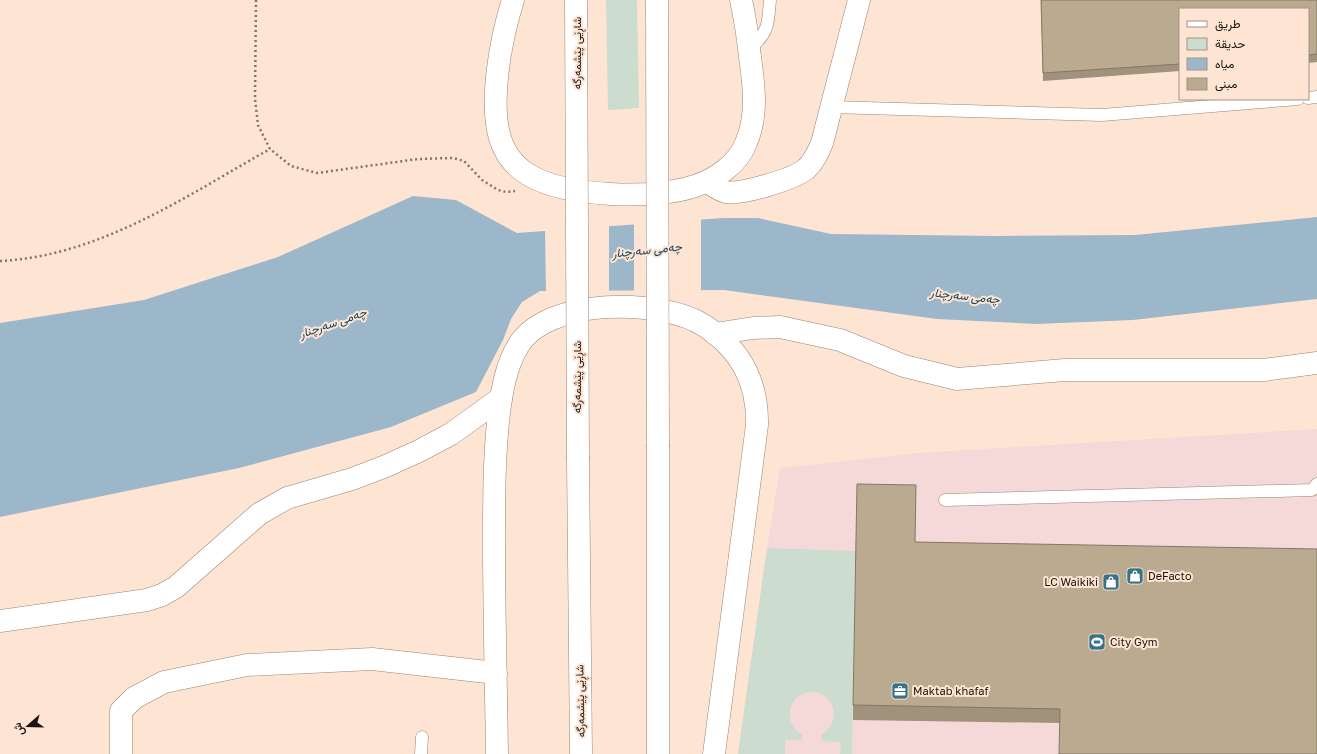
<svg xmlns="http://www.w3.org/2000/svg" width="1317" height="754" font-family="'Golos Text',Vazirmatn,sans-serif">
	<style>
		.commercial { fill: #f4d9d8 }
		.green { fill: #ccdcce }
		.water { fill: #9cb7ca }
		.pier { fill: #fee5d3 }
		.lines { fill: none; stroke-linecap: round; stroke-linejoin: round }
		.lane-casing { stroke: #9a8473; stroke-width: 13 }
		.street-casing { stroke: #9a8473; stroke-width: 23 }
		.highway-casing { stroke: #9a8473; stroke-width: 23 }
		.path { stroke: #837367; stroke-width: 2.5; stroke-dasharray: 2 3; stroke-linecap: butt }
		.lane { stroke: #fff; stroke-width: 12 }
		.street { stroke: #fff; stroke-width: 22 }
		.highway { stroke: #fff; stroke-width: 22 }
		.highway-bridge-casing { stroke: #9a8473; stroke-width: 23; stroke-linecap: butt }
		.highway-bridge { stroke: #fff; stroke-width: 22 }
		.wall { fill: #a0927c }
		.building { fill: #baaa90; stroke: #827765 }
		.labels { text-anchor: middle; stroke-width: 4; stroke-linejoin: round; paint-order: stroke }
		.street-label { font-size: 11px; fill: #1c140e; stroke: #fee5d3 }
		.poi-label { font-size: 11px; fill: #1c140e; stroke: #fee5d3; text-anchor: start }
		.water-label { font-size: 12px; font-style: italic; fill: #103f5c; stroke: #fee5d3 }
	</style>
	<rect width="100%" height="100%" fill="#fee5d3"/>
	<path class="commercial" d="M1317 429V754H738L767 548 780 468 917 453Z"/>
	<g class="green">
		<path d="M606 0H637L639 108 608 110Z"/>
		<path d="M767 548 855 551 852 754H840L841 742 822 741 821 735C850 717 825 679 799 696 794 699 791 706 790 711 788 722 794 729 802 735V740H785V754H738Z"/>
	</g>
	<path class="water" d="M413 196 456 200 517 233 723 218H758L831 234 998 236 1135 235 1317 217V299L1133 320 1036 324 937 319 724 290 540 291 522 302 511 319 503 340 476 392 391 427 239 468 0 517V323L144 300 278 257Z"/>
	<g class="pier">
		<path d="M701 218V292H634V223Z"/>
		<path d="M609 224V292L546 293 545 229Z"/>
	</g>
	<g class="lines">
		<g class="lane-casing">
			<g id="lane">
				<path d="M749 49C769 33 768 24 770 0"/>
				<path d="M1308 98 1317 97"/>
				<path d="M831 107 1102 115 1298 99"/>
				<path d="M945 500 1312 490 1317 484"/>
				<path d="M421 754 422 737"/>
			</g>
		</g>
		<g class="street-casing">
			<g id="street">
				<path d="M708 181C713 186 719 190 726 192 741 195 794 179 806 169 814 162 818 152 822 143L859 0"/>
				<path d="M715 334 753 328 780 327 840 340 904 366 957 379 1065 370H1264L1317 363"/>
				<path d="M0 621 147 600 162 595 176 587 259 514 287 498 352 479 386 466 419 451 451 434 501 398"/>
				<path d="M121 754V711L134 698 164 682 247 665 372 659 496 673"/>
			</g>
		</g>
		<g class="highway-casing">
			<g id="highway">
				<path d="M513 0C501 38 486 112 504 148 509 159 519 169 529 175 566 197 654 200 695 186 716 179 738 164 746 143 758 115 754 86 750 57 748 37 745 19 741 0"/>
				<path d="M658 447V754"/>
				<path d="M578 459 581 754"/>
				<path d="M497 754C496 683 494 612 494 541 494 498 494 456 499 413 502 390 506 366 518 346 547 297 662 298 705 326 741 350 758 382 757 425L714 754"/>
			</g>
		</g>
		<g class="path">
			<path d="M256 0 255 99 258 125 270 149 291 166 317 173 418 159 453 158 464 161 482 180 498 190 506 192 515 191"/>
			<path d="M0 261C100 256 186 196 270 149"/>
		</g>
		<use href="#lane" class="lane"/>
		<use href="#street" class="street"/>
		<use href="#highway" class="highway"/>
		<g class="highway-bridge-casing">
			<g id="highway-bridge">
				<path d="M576 0 578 459"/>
				<path d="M657 0 658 447"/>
			</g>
		</g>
		<use href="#highway-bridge" class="highway-bridge"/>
	</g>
	<g class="wall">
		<path d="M1041 0H1317V62L1308 63V9H1180V71L1043 81Z"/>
		<path d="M1317 549 1059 723 853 720V705Z"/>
	</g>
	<g class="building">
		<path d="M1041 0H1317V54L1308 55V9H1180V64L1043 73Z"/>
		<path d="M857 484 916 485 915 542 1317 549V754H1059L1060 709 853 705Z"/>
	</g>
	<defs>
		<g id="shop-square" transform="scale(0.9)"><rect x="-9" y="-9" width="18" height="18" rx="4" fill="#37728a" stroke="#fee5d3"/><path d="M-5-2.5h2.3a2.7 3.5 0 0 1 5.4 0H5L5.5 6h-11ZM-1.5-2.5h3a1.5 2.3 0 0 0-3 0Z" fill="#fff"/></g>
		<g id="stadium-square" transform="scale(0.9)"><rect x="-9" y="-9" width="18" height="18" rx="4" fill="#37728a" stroke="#fee5d3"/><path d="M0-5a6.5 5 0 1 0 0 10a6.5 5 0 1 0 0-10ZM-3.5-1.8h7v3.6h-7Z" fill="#fff"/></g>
		<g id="office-square" transform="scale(0.9)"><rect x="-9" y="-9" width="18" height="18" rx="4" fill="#37728a" stroke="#fee5d3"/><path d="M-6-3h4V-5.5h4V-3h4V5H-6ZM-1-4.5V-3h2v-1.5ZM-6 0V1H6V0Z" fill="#fff"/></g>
	</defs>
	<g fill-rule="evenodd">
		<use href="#shop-square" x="1135" y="576"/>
		<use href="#shop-square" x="1111" y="582"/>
		<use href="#stadium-square" x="1097" y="642"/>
		<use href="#office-square" x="900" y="691"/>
	</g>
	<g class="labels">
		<g class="street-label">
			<text transform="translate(577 53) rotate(-90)" y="4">شاڕێی پێشمەرگە</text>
			<text transform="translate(577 377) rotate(-90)" y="4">شاڕێی پێشمەرگە</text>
			<text transform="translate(580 701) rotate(-91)" y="4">شاڕێی پێشمەرگە</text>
		</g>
		<g class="poi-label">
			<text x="1148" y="580">DeFacto</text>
			<text x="1098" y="586" text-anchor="end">LC Waikiki</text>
			<text x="1110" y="646">City Gym</text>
			<text x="913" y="695">Maktab khafaf</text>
		</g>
		<g class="water-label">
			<text transform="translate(647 250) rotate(-6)" y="4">چەمی سەرچنار</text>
			<text transform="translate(965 296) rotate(6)" y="4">چەمی سەرچنار</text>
			<text transform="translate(333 323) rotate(-19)" y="4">چەمی سەرچنار</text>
		</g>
	</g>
	<rect x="1179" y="8" width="130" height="92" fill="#fee5d3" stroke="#a49184"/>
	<rect x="1187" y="21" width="20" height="6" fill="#ffffff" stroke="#a49184"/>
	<text x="1215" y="28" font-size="12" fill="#1c140e">طريق</text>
	<rect x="1187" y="38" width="20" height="12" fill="#ccdcce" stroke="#a49184"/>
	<text x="1215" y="48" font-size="12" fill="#1c140e">حديقة</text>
	<rect x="1187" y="58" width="20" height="12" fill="#9cb7ca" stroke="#a49184"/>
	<text x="1215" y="68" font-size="12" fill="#1c140e">مياه</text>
	<rect x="1187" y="78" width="20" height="12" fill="#baaa90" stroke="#a49184"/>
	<text x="1215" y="88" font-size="12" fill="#1c140e">مبنى</text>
	<g transform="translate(28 726) rotate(250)" stroke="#fee5d3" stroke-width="3" paint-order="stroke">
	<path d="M0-3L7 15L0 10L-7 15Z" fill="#1c140e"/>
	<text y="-6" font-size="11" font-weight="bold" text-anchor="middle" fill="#1c140e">ش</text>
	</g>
</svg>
